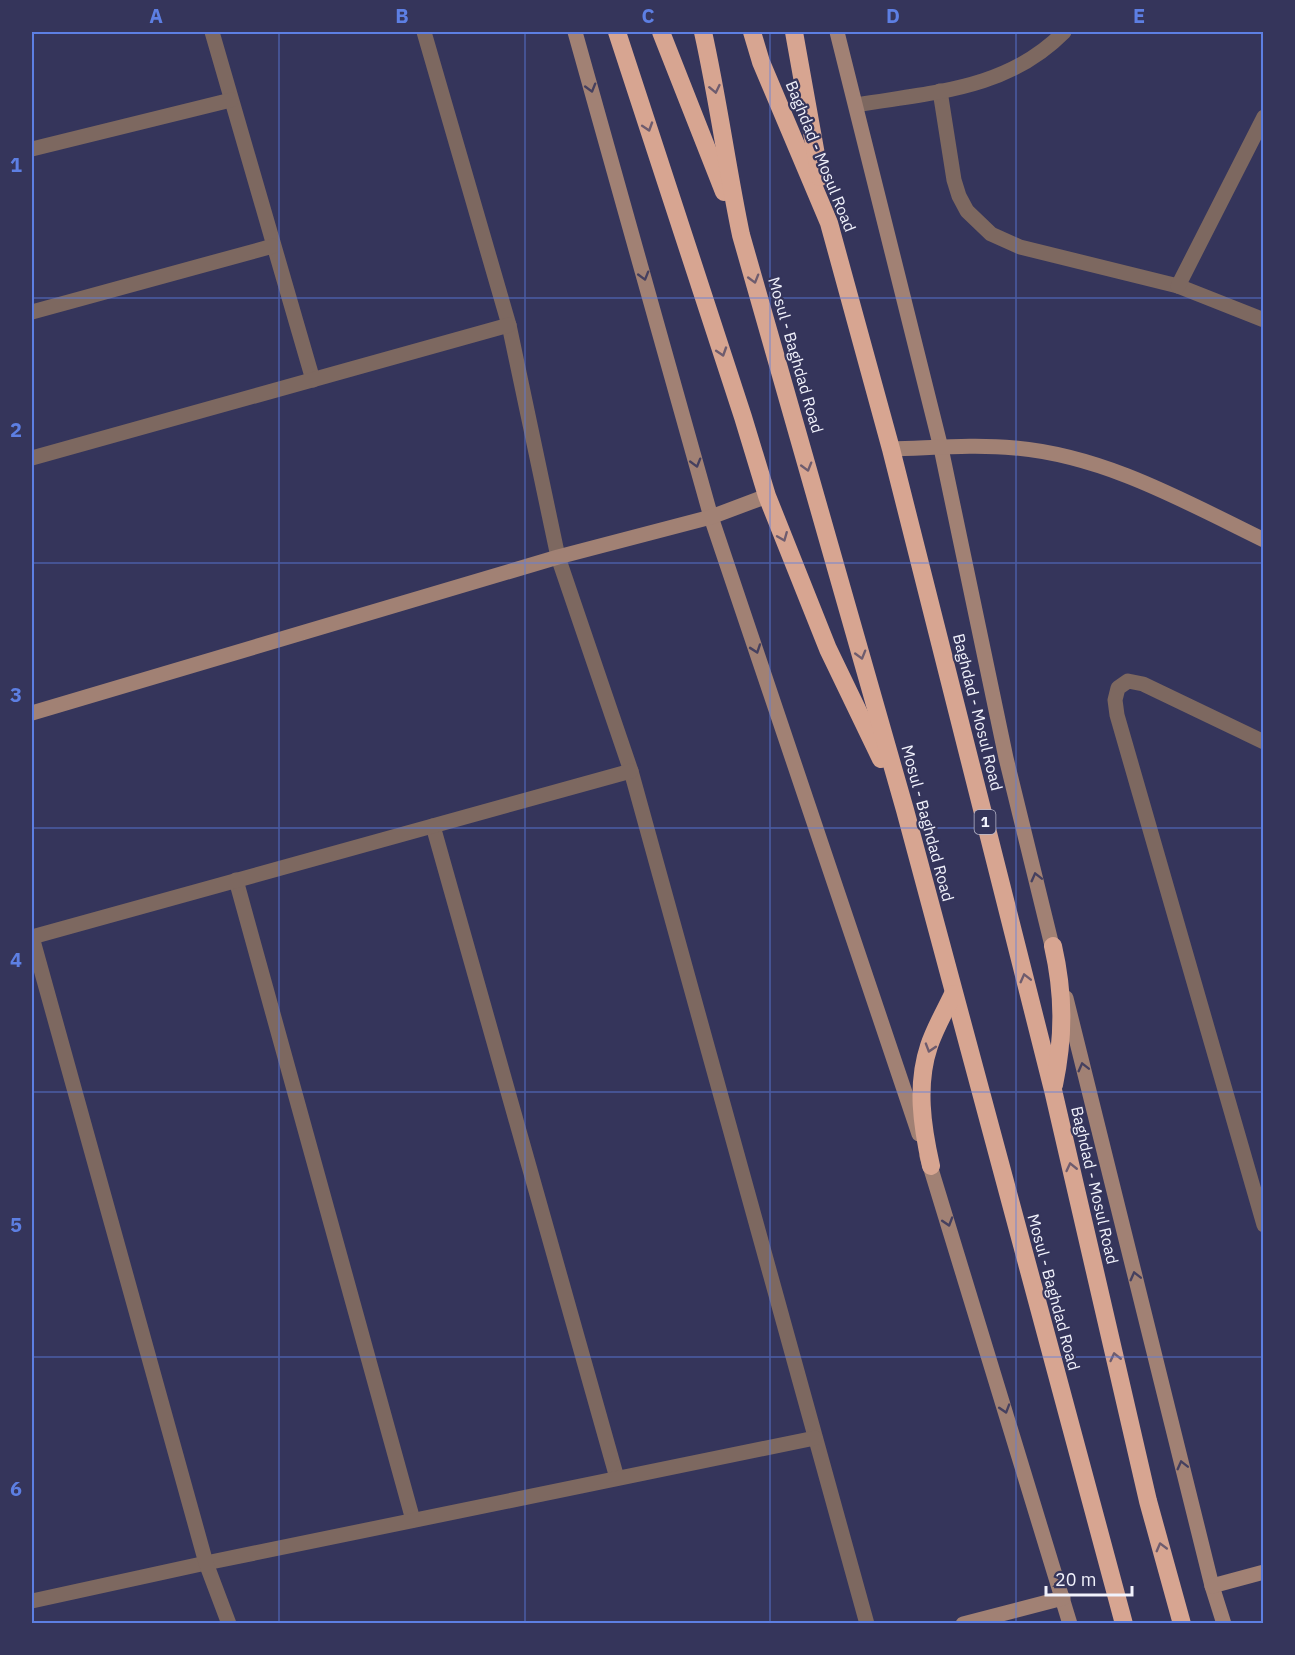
<svg xmlns="http://www.w3.org/2000/svg" width="1295" height="1655" font-family="'IBM Plex Sans',sans-serif">
	<style>
		.lines { fill: none; stroke-linecap: round; stroke-linejoin: round }
		.street { stroke: #7d6860; stroke-width: 15 }
		.secondary { stroke: #a18174; stroke-width: 15 }
		.highway { stroke: #d7a591; stroke-width: 18 }
		.oneway { stroke: #45405f }
		.oneway2 { stroke: #6e5c6e }
		.grid { fill: none; stroke: #5d7fe3; stroke-width: 1.5; stroke-opacity: 0.55 }
		.labels { text-anchor: middle; stroke-width: 4.5; stroke-linejoin: round; paint-order: stroke }
		.shield { fill: #35355b; stroke: #b9b9cc; stroke-width: 1.5 }
		.shield-label { font-size: 15px; font-weight: bold; fill: #f1f2fc }
		.street-label { font-size: 16px; fill: #f1f2fc; stroke: #35355b }
		.neatline { fill: none; stroke: #5d7fe3; stroke-width: 2 }
		.grid-label { font-size: 20px; text-anchor: middle; font-weight: bold; fill: #5d7fe3 }
	</style>
	<rect width="100%" height="100%" fill="#35355b"/>
	<g class="lines">
		<g class="street">
			<path d="M212 32 313 380"/>
			<path d="M424 32 509 325 558 557 631 771 867 1624"/>
			<path d="M940 91 954 180 959 196 967 211 991 234 1020 247 1178 286 1264 320"/>
			<path d="M856 105C933 92 1007 90 1064 32"/>
			<path d="M32 149 231 100"/>
			<path d="M1178 286 1264 117"/>
			<path d="M32 312 273 246"/>
			<path d="M32 458 509 325"/>
			<path d="M1264 742 1143 684 1128 681 1118 688 1115 700 1117 715 1264 1225"/>
			<path d="M433 826 617 1478"/>
			<path d="M236 880 413 1520"/>
			<path d="M32 1601 206 1563 815 1438"/>
			<path d="M229 1624 206 1563 32 937 631 771"/>
		</g>
		<g class="secondary">
			<path d="M575 32 711 517 919 1134"/>
			<path d="M837 32 941 448 1006 758 1055 958"/>
			<path d="M891 449C932 448 974 444 1015 448 1105 456 1184 501 1264 540"/>
			<path d="M32 713 558 557 711 517 767 496"/>
			<path d="M1066 998 1212 1586 1224 1624"/>
			<path d="M927 1156 1070 1624"/>
			<path d="M1212 1586 1264 1572"/>
			<path d="M963 1624 1063 1598"/>
		</g>
		<g class="highway">
			<path d="M617 32 743 417 767 496 828 649 881 759"/>
			<path d="M661 32 724 192"/>
			<path d="M703 32C718 99 727 168 741 235L905 810 1124 1624"/>
			<path d="M752 32 761 62 829 223 891 449 1053 1090 1148 1501 1182 1624"/>
			<path d="M794 32 820 177"/>
			<path d="M1053 946C1064 994 1064 1037 1054 1085"/>
			<path d="M931 1166C922 1126 916 1085 929 1046 935 1028 945 1011 953 994"/>
		</g>
	</g>
	<defs><path id="oneway-chevron" d="M-2-3.5L2.5 0L-2 3.5" fill="none" stroke-width="1.6" stroke-linecap="round" stroke-linejoin="round" transform="scale(1.5)"/></defs>
	<g class="oneway">
		<use href="#oneway-chevron" transform="translate(591 88) rotate(74)"/>
		<use href="#oneway-chevron" transform="translate(644 276) rotate(74)"/>
		<use href="#oneway-chevron" transform="translate(696 463) rotate(74)"/>
		<use href="#oneway-chevron" transform="translate(756 649) rotate(71)"/>
		<use href="#oneway-chevron" transform="translate(1036 877) rotate(-104)"/>
		<use href="#oneway-chevron" transform="translate(1083 1067) rotate(-104)"/>
		<use href="#oneway-chevron" transform="translate(948 1222) rotate(73)"/>
		<use href="#oneway-chevron" transform="translate(1135 1276) rotate(-104)"/>
		<use href="#oneway-chevron" transform="translate(1005 1409) rotate(73)"/>
		<use href="#oneway-chevron" transform="translate(1182 1465) rotate(-104)"/>
	</g>
	<g class="oneway2">
		<use href="#oneway-chevron" transform="translate(715 89) rotate(78)"/>
		<use href="#oneway-chevron" transform="translate(648 127) rotate(72)"/>
		<use href="#oneway-chevron" transform="translate(754 279) rotate(74)"/>
		<use href="#oneway-chevron" transform="translate(722 352) rotate(72)"/>
		<use href="#oneway-chevron" transform="translate(807 467) rotate(74)"/>
		<use href="#oneway-chevron" transform="translate(783 537) rotate(68)"/>
		<use href="#oneway-chevron" transform="translate(861 655) rotate(74)"/>
		<use href="#oneway-chevron" transform="translate(1025 978) rotate(-104)"/>
		<use href="#oneway-chevron" transform="translate(930 1048) rotate(107)"/>
		<use href="#oneway-chevron" transform="translate(1071 1167) rotate(-103)"/>
		<use href="#oneway-chevron" transform="translate(1115 1357) rotate(-103)"/>
		<use href="#oneway-chevron" transform="translate(1161 1547) rotate(-105)"/>
	</g>
	<path class="grid" d="M279 32V1624M525 32V1624M770 32V1624M1016 32V1624M32 298H1264M32 563H1264M32 828H1264M32 1092H1264M32 1357H1264"/>
	<g class="labels">
		<rect class="shield" x="974.5" y="810" width="21" height="24" rx="4.5"/>
		<g class="shield-label">
			<text x="985" y="827">1</text>
		</g>
		<g class="street-label">
			<text transform="translate(821 156) rotate(68)" y="6">Baghdad - Mosul Road</text>
			<text transform="translate(796 355) rotate(74)" y="6">Mosul - Baghdad Road</text>
			<text transform="translate(978 712) rotate(76)" y="6">Baghdad - Mosul Road</text>
			<text transform="translate(928 823) rotate(75)" y="6">Mosul - Baghdad Road</text>
			<text transform="translate(1095 1185) rotate(77)" y="6">Baghdad - Mosul Road</text>
			<text transform="translate(1054 1292) rotate(75)" y="6">Mosul - Baghdad Road</text>
		</g>
	</g>
	<rect width="1295" height="1655" fill="none" stroke="#35355b" stroke-width="66"/>
	<path d="M1046 1586v9h86v-9" fill="none" stroke="#f1f2fc" stroke-width="3"/>
	<text x="1055" y="1586" font-size="18" fill="#f1f2fc" stroke="#35355b" stroke-width="4.5" paint-order="stroke">20 m</text>
	<rect x="33" y="33" width="1229" height="1589" class="neatline"/>
	<g class="grid-label">
		<text x="156" y="23">A</text>
		<text x="402" y="23">B</text>
		<text x="648" y="23">C</text>
		<text x="893" y="23">D</text>
		<text x="1139" y="23">E</text>
		<text x="16" y="172">1</text>
		<text x="16" y="437">2</text>
		<text x="16" y="702">3</text>
		<text x="16" y="967">4</text>
		<text x="16" y="1232">5</text>
		<text x="16" y="1496">6</text>
	</g>
</svg>
